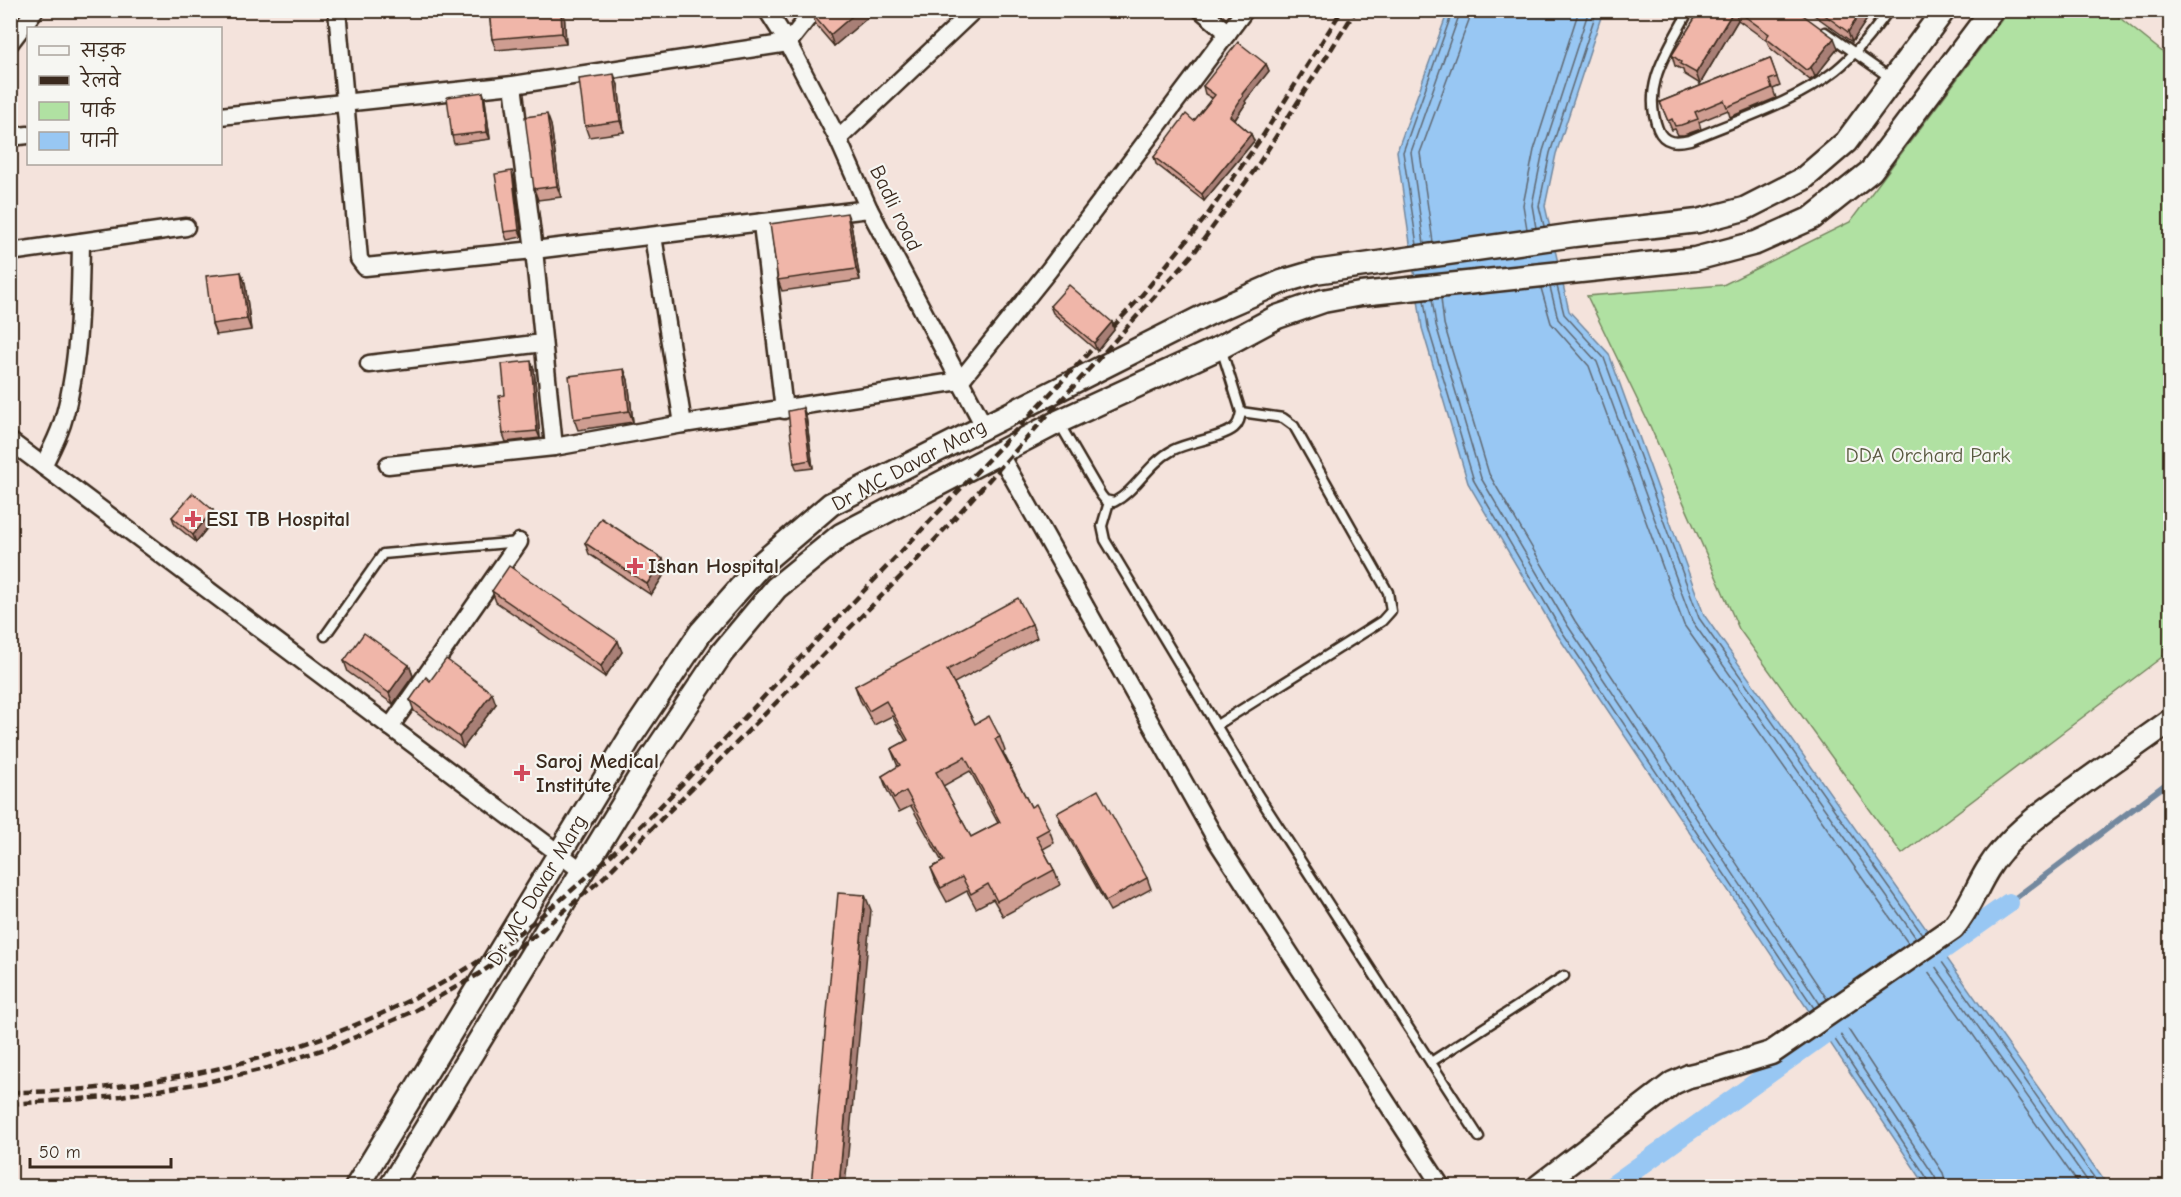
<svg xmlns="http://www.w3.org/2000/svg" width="2181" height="1197" font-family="'Comic Neue','Playpen Sans Deva',sans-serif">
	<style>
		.green { fill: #b0e1a2; stroke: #768660; stroke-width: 1.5 }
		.water { fill: #98c7f3; stroke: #73889e; stroke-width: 1.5 }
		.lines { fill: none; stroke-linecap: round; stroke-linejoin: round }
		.shore { stroke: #606973; stroke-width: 1.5 }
		.stream { stroke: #73889e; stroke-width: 6 }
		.canal { stroke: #98c7f3; stroke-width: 20 }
		.lane-casing { stroke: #3b2a1e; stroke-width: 13 }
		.street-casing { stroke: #3b2a1e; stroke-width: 21 }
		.secondary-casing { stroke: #3b2a1e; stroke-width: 27 }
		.lane { stroke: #f6f6f2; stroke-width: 8 }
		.street { stroke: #f6f6f2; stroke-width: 16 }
		.secondary { stroke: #f6f6f2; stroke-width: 22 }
		.rail { stroke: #3b2a1e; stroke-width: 4.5; stroke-dasharray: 9 4.5; stroke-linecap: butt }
		.wall { fill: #ce9d91; stroke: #3b2a1e; stroke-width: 1.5; fill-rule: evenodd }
		.shaded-wall { fill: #a87f76; stroke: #3b2a1e; stroke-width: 1.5 }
		.building { fill: #f0b6a9; stroke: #3b2a1e; stroke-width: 1.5; fill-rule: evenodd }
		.poi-dot { fill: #d1495b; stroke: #f6f6f2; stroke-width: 2 }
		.labels { text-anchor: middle; stroke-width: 4.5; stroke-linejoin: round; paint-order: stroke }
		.street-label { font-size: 21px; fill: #3b2a1e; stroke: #f6f6f2 }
		.park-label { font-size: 21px; fill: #58583f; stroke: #f6f6f2 }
		.poi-label { font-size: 21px; font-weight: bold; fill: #3b2a1e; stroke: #f6f6f2; text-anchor: start }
	</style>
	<rect width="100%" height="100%" fill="#f4e3dc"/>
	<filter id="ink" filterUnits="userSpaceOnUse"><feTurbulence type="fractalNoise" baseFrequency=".0167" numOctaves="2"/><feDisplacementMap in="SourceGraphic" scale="12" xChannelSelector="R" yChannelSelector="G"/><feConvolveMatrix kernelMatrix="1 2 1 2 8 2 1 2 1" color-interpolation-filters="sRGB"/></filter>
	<g filter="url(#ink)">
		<path class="green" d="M2009 10 2111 11 2170 58V651L1902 854 1739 629 1650 426 1587 296 1723 285 1850 222Z"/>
		<path class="water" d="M1448 11H1603L1556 154 1545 206 1569 311 1609 354 1704 615 2108 1186H1926L1556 633 1468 483 1422 328 1397 151Z"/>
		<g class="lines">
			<g class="shore">
				<path d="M1544 226 1539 206 1550 153 1597 10"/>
				<path d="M1536 228 1532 205 1543 151 1589 10"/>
				<path d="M1527 229 1523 205 1534 150 1579 10"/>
				<path d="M1433 242 1420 153 1469 20 1470 10"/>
				<path d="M1424 244 1411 152 1461 10"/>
				<path d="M1417 245 1403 152 1453 10"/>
				<path d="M1557 286 1564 314 1604 358 1699 618 1922 934"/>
				<path d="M1550 287 1558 319 1597 362 1692 621 1916 938"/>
				<path d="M1541 288 1551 323 1589 366 1684 625 1908 943"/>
				<path d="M1441 298 1444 324 1489 474 1575 621 1827 999"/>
				<path d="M1432 299 1436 325 1481 478 1568 626 1820 1004"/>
				<path d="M1424 300 1428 327 1474 481 1561 630 1814 1008"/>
				<path d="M1937 955 2100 1186"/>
				<path d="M1930 959 2091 1186"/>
				<path d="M1923 964 2080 1186"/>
				<path d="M1842 1020 1943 1173 1947 1186"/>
				<path d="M1834 1025 1935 1177 1938 1186"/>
				<path d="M1828 1029 1929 1181 1930 1186"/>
			</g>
			<path class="stream" d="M2009 903 2170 781"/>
			<g class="canal">
				<path d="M1921 965 2009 903"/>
				<path d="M1612 1186 1845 1019"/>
			</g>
			<g class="lane-casing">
				<g id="lane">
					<path d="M1689 10C1669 49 1641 84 1658 129 1664 144 1677 143 1690 140 1737 120 1796 102 1836 70 1856 54 1874 31 1889 10"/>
					<path d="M1825 32 1892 79"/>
					<path d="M1059 423 1101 495 1105 500 1114 502C1136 491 1148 463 1173 450 1188 442 1222 438 1234 428 1239 424 1240 418 1241 412L1221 348"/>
					<path d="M1109 502 1102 526 1105 540 1258 795 1479 1137"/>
					<path d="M325 636 383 554 519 542"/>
					<path d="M1217 725 1382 621 1391 611 1388 592 1294 426 1283 418 1241 412"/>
					<path d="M1431 1062 1564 976"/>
				</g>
			</g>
			<g class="street-casing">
				<g id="street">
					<path d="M337 10 359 259 365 267 534 250 869 209"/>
					<path d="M767 10 788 43 838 139 869 209 984 426"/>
					<path d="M1201 10 1228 33"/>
					<path d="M10 43 35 10"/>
					<path d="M513 85 534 250 554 447"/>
					<path d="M220 116 513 85 788 43 814 10"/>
					<path d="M10 137 28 135"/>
					<path d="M838 139 974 10"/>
					<path d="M762 224 784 410"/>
					<path d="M653 236 683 424"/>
					<path d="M10 252 186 227"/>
					<path d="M369 364 543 343"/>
					<path d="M10 441 582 871"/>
					<path d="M999 453 1218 843 1441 1186"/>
					<path d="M388 465 554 447 683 424 960 381 1049 270 1245 10"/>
					<path d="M43 466C50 452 57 439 62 424 80 366 80 302 81 242"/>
					<path d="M390 727 519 542"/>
				</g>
			</g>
			<g class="secondary-casing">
				<g id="secondary">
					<path d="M357 1186 631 736 701 632 762 563 831 504 1210 313 1281 282 1315 272 1574 235 1698 221 1744 209 1803 179 1846 142 1944 10"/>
					<path d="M391 1186 650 760 722 653 776 588 841 535 1058 422 1221 347 1277 317 1323 301 1361 294 1695 259 1756 243 1812 218 1871 171 1992 10"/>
					<path d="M1539 1186 1673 1083 1689 1076 1715 1070 1771 1053 1953 928C1974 903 1980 874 2002 850 2024 824 2053 805 2080 785 2110 764 2140 742 2170 721"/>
				</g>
			</g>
			<use href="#lane" class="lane"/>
			<use href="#street" class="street"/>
			<use href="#secondary" class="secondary"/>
			<g class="rail">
				<path d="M10 1092C189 1093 385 1037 527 927 629 848 714 749 802 656 914 538 1026 420 1137 301L1206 217 1264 134 1342 10"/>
				<path d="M10 1104 121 1096 202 1083 268 1068 342 1043 414 1011 479 974 538 933 604 877 914 563 1193 254 1256 168 1356 10"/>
			</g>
		</g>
		<g class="wall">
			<path d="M489 10H564L566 44 496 50 492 39Z"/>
			<path d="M814 10H872L873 13 834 46 816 25 812 14Z"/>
			<path d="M1051 10H1066L1060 18Z"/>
			<path d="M1700 10H1796L1838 48 1815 77 1810 80 1770 48 1767 41 1738 20 1700 84 1684 74 1683 70 1675 66 1672 55Z"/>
			<path d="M1807 10H1873L1852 42Z"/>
			<path d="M1770 58 1780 86 1773 89 1776 98 1730 117 1728 110 1699 122 1701 129 1684 135H1678L1675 129 1672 130 1660 102Z"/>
			<path d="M1266 64 1269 71 1245 101 1246 103 1235 120 1251 134 1254 141 1204 201 1156 164 1154 157 1194 121 1212 98 1205 94 1203 86Z"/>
			<path d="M618 85 624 132 589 137 585 126Z"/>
			<path d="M483 92 485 100 490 139 454 144 452 136Z"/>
			<path d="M551 125 561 197 538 200 534 189Z"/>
			<path d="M514 179 522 237 507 240 504 232Z"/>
			<path d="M851 224 860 280 782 291 778 280Z"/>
			<path d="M241 272 245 283 251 330 216 335 212 324Z"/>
			<path d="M1050 306 1112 322 1114 330 1097 351 1053 313Z"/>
			<path d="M534 369 540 438 506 442 503 434 505 395Z"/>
			<path d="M624 369 628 380 633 422 578 430 574 419Z"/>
			<path d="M803 408 806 416 813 468 797 470 794 463Z"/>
			<path d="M172 517H216L196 542 175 525Z"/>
			<path d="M585 543 667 570 651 595 589 554Z"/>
			<path d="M492 591 622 652 605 677 496 602Z"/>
			<path d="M1032 624 1037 638 954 683 975 724 1000 737 1005 751 1003 752 1031 807 1049 829 1054 843 1043 849 1054 870 1060 885 1003 916 993 899 976 908 967 891 947 902 936 882 931 868 942 862 911 806 899 812 887 790 882 776 898 767 891 749 906 741 892 716 874 725 860 700 855 686ZM970 771 998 823 971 837 943 786Z"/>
			<path d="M344 661 409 665 413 676 393 704 348 672Z"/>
			<path d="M410 700 496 704 463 748 414 711Z"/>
			<path d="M1057 813 1147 878 1151 889 1110 911 1061 824Z"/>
		</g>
		<g class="shaded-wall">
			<path d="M561 10H564L566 44 562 33Z"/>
			<path d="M859 10H872L873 13 834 46 830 35Z"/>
			<path d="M1057 10H1066L1060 18Z"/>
			<path d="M1734 10H1735L1738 20 1700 84 1696 73Z"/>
			<path d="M1862 10H1873L1852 42 1848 32Z"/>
			<path d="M1834 38 1838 48 1815 77 1811 67Z"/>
			<path d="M1266 64 1269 71 1245 101 1246 103 1232 124 1230 116 1242 94Z"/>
			<path d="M614 74 618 85 624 132 620 121Z"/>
			<path d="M483 92 485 100 490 139 487 132Z"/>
			<path d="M547 114 551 125 561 197 557 186Z"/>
			<path d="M1251 134 1254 141 1204 201 1202 194Z"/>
			<path d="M512 171 514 179 522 237 519 230Z"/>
			<path d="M847 213 851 224 860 280 856 269Z"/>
			<path d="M241 272 245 283 251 330 247 319Z"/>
			<path d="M1112 322 1114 330 1097 351 1094 343Z"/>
			<path d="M531 361 534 369 540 438 537 431Z"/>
			<path d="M624 369 628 380 633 422 629 411Z"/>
			<path d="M803 408 806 416 813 468 810 460Z"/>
			<path d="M213 510 216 517 196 542 193 535Z"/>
			<path d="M663 559 667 570 651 595 647 584Z"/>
			<path d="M618 641 622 652 605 677 601 666Z"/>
			<path d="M409 665 413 676 393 704 389 693Z"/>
			<path d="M492 693 496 704 463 748 459 737Z"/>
			<path d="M865 895 871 910 845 1186H839Z"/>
		</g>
		<g class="building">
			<path d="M489 10H561L562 33 492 39Z"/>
			<path d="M814 10H859L830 35 812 14Z"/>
			<path d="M1700 10H1734L1696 73 1680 64 1681 62 1672 55Z"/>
			<path d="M1736 10H1796L1834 38 1811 67 1806 70 1766 38 1769 34Z"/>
			<path d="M1818 10H1862L1848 32Z"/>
			<path d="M1238 42 1266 64 1242 94 1243 96 1230 116 1251 134 1202 194 1154 157 1186 114 1194 121 1215 95 1203 86Z"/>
			<path d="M1770 58 1777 77 1769 80 1772 88 1727 107 1724 100 1695 112 1698 119 1681 125 1675 126 1672 119 1668 121 1660 102Z"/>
			<path d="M614 74 620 121 585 126 579 79Z"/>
			<path d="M483 92 487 132 452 136 447 97Z"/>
			<path d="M547 114 557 186 534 189 525 117Z"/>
			<path d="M512 171 519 230 504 232 495 174Z"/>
			<path d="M847 213 856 269 778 280 770 224Z"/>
			<path d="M241 272 247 319 212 324 206 276Z"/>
			<path d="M1069 285 1112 322 1094 343 1050 306Z"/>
			<path d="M531 361 537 431 503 434 499 396 505 395 502 364Z"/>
			<path d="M624 369 629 411 574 419 569 376Z"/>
			<path d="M803 408 810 460 794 463 788 411Z"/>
			<path d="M193 493 213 510 193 535 172 517Z"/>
			<path d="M601 518 663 559 647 584 585 543Z"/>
			<path d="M509 566 618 641 601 666 492 591Z"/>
			<path d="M1018 598 1032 624 947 670 975 724 989 716 1000 737 995 739 1031 807 1036 804 1049 829 1036 836 1054 870 997 901 988 884 971 894 962 877 941 888 931 868 944 861 906 791 894 798 882 776 900 765 891 749 908 740 886 701 869 711 855 686ZM965 757 1000 822 971 837 936 772Z"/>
			<path d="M364 633 409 665 389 693 344 661Z"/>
			<path d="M446 659 492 693 459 737 410 700 426 677 430 681Z"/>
			<path d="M1098 790 1147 878 1106 901 1057 813Z"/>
			<path d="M838 893 865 895 839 1186H811Z"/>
		</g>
	</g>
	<g class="poi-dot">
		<path d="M190 510h6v6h6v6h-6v6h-6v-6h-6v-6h6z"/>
		<path d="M632 557h6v6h6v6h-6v6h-6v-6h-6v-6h6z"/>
		<path d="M519 764h6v6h6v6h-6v6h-6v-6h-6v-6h6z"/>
	</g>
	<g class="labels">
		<g class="street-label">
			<text transform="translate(896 208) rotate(64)" y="7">Badli road</text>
			<text transform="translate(909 465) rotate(-28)" y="7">Dr MC Davar Marg</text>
			<text transform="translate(537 890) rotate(-59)" y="7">Dr MC Davar Marg</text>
		</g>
		<g class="park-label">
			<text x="1928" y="462">DDA Orchard Park</text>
		</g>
		<g class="poi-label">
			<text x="206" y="526">ESI TB Hospital</text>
			<text x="648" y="573">Ishan Hospital</text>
			<text x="536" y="768">Saroj Medical<tspan x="536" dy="24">Institute</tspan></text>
		</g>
	</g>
	<rect width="2181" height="1197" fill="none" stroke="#f6f6f2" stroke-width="36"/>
	<rect x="18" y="18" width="2145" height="1161" fill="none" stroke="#3b2a1e" stroke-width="2" filter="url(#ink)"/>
	<rect x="27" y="27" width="195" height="138" fill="#f6f6f2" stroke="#aba49d" stroke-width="1.5"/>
	<rect x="39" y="46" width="30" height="9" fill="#f6f6f2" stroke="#aba49d" stroke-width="1.5"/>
	<text x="81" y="57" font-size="18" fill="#3b2a1e">सड़क</text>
	<rect x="39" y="76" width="30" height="9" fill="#3b2a1e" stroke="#aba49d" stroke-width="1.5"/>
	<text x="81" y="87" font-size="18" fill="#3b2a1e">रेलवे</text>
	<rect x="39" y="102" width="30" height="18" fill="#b0e1a2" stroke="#aba49d" stroke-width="1.5"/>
	<text x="81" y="117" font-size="18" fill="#3b2a1e">पार्क</text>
	<rect x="39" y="132" width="30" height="18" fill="#98c7f3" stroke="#aba49d" stroke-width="1.5"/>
	<text x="81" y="147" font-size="18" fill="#3b2a1e">पानी</text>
	<path d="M30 1158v9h141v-9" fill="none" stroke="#3b2a1e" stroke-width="3"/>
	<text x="39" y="1158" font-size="18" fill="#3b2a1e" stroke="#f6f6f2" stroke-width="4.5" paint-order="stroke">50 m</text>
</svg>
